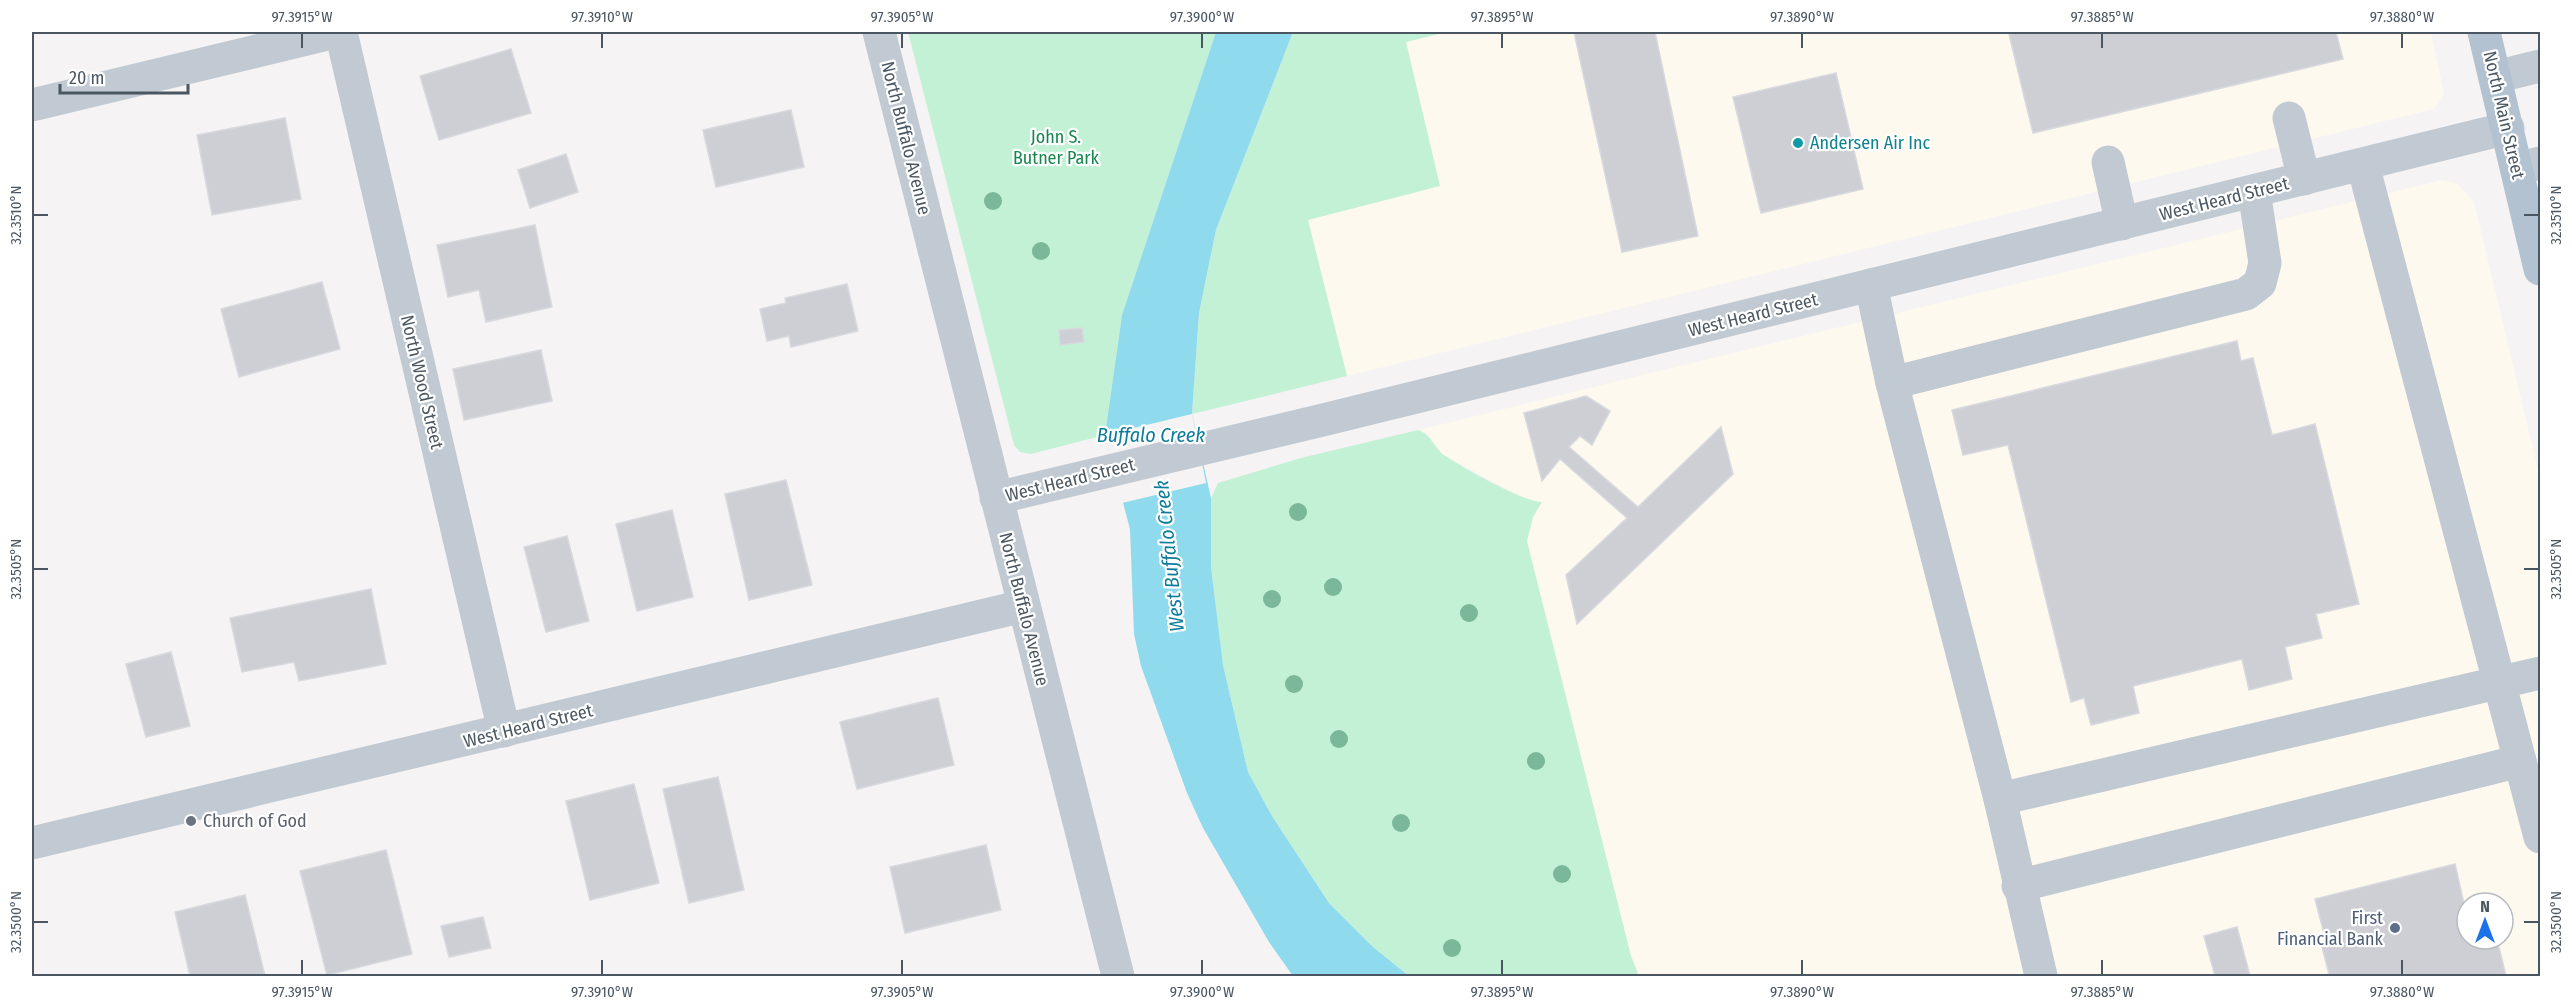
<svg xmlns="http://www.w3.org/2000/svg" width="2572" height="1008" font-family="'Fira Sans Condensed',sans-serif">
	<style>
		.commercial { fill: #fdf9ef; fill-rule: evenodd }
		.green { fill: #c3f1d5 }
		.water { fill: #90daee }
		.pier { fill: #f5f3f3 }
		.building { fill: #cdcfd5; stroke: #d7d9de; stroke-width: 1.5 }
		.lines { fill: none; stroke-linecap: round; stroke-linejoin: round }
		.minor { stroke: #c1cad2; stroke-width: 33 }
		.major { stroke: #b3c2d1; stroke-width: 33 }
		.tree { fill: #7bb799 }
		.ticks { fill: none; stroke: #4a5661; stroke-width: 2 }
		.culture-dot { fill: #0f9aa8; stroke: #fff; stroke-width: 2 }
		.worship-dot { fill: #6b7280; stroke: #fff; stroke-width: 2 }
		.service-dot { fill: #5c6f8a; stroke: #fff; stroke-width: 2 }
		.labels { text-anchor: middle; stroke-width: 4.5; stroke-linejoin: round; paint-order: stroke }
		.street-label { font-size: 18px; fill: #4a5661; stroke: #fff }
		.park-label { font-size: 18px; fill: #17864f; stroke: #fff }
		.culture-label { font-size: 18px; fill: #0d838f; stroke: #fff; text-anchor: start }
		.worship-label { font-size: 18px; fill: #5b616d; stroke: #fff; text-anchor: start }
		.service-label { font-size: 18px; fill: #4e5e75; stroke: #fff; text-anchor: end }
		.water-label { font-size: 20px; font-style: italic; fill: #0c7c9b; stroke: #fff }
		.neatline { fill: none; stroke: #4a5661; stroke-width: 2 }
		.ticks-label { font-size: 15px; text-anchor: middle; fill: #4a5661 }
	</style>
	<rect width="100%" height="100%" fill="#f5f3f3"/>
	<g class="commercial">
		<path d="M1447 32H2431L2444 93 2434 109 1347 376 1308 220 1440 186 1406 42Z"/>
		<path d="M2442 180 2458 184 2474 202 2540 478V976H1639L1631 956 1514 493 1442 454 1427 433 1418 430ZM2467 903H2503V939H2467Z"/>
	</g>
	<g class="green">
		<path d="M908 32H1216L1122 315 1105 435 1031 454 1020 452 1014 445Z"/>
		<path d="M1293 32H1447L1406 42 1440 186 1308 220 1347 376 1192 414 1199 313 1216 230Z"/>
		<path d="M1418 430C1432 435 1433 447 1444 455 1463 468 1521 501 1542 502L1533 517 1527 541 1631 956 1639 976H1409L1373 947 1329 903 1272 816 1248 772 1223 665 1211 567V498L1218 483 1301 458Z"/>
	</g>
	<path class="water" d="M1216 32H1293L1216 230 1199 313 1192 414 1211 498V567L1223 665 1248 772 1272 816 1329 903 1373 947 1409 976H1293L1269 942 1203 828 1187 793 1141 666 1134 634 1130 529 1105 435 1122 315Z"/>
	<path class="pier" d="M1192 414 1206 483 1122 503 1105 435Z"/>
	<g class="building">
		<path d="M1574 32H1655L1698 236 1622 252Z"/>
		<path d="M2018 32H2336L2343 59 2033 133 2009 34Z"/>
		<path d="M511 49 531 113 439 140 420 76Z"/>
		<path d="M1836 73 1863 189 1761 213 1733 97Z"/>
		<path d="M791 110 804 167 716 187 703 130Z"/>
		<path d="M285 118 301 199 212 215 197 135Z"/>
		<path d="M566 154 578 192 530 208 518 170Z"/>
		<path d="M535 225 552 307 486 322 479 290 448 297 437 245Z"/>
		<path d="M322 282 340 349 239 377 221 309Z"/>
		<path d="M847 284 858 331 791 347 789 336 767 341 760 309 786 303 785 298Z"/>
		<path d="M1082 328 1084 342 1060 345 1059 330Z"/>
		<path d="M2237 341 2241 361 2253 358 2272 435 2315 424 2359 604 2316 614 2322 638 2285 647 2292 679 2249 690 2242 659 2133 686 2139 713 2091 725 2084 698 2071 702 2008 445 1963 455 1952 410Z"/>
		<path d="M541 350 552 401 464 420 453 369Z"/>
		<path d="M1586 396 1610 411 1592 445 1580 436 1569 447 1638 507 1721 427 1733 474 1577 624 1566 575 1627 518 1560 459 1542 481 1524 413Z"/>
		<path d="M786 480 812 585 749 600 725 494Z"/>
		<path d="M672 510 693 597 637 611 616 524Z"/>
		<path d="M567 536 589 621 546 632 524 547Z"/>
		<path d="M371 589 386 664 299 681 294 662 242 672 230 618Z"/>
		<path d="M171 652 190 726 146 737 126 664Z"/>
		<path d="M938 698 954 765 857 789 840 722Z"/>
		<path d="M718 777 744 890 689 903 663 789Z"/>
		<path d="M634 784 659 883 590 900 566 801Z"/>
		<path d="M986 845 1001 910 905 933 890 867Z"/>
		<path d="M386 850 412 954 327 975 300 871Z"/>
		<path d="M2455 864 2467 917V939H2497L2506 976H2319L2329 974 2321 943 2326 941 2315 899Z"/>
		<path d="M245 895 265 976H190L175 912Z"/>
		<path d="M483 917 491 948 449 957 441 926Z"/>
		<path d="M2237 927 2250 976H2215L2204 936Z"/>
	</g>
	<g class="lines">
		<g class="minor">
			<path d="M341 32 504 731"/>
			<path d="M879 32 1118 976"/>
			<path d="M2495 77 2540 66"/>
			<path d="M32 105 336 32"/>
			<path d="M2289 118 2304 179"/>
			<path d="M2108 162 2122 224"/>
			<path d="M2363 165 2540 837"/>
			<path d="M2517 169 2540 163"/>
			<path d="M1871 285 1892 383 2000 799 2041 976"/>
			<path d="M1892 383 2246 294 2260 283 2265 263 2254 191"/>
			<path d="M996 498 1327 419 2508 128"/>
			<path d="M2000 799 2540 673"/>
			<path d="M32 843 1023 606"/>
			<path d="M2018 886 2520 761"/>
		</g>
		<path class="major" d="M2484 32 2540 269"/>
	</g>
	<g class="tree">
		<circle cx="993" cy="201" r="9"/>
		<circle cx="1041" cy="251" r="9"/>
		<circle cx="1298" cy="512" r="9"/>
		<circle cx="1333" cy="587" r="9"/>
		<circle cx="1272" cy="599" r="9"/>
		<circle cx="1469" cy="613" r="9"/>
		<circle cx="1294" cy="684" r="9"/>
		<circle cx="1339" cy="739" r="9"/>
		<circle cx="1536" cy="761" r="9"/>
		<circle cx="1401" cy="823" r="9"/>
		<circle cx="1562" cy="874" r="9"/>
		<circle cx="1452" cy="948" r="9"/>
	</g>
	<path class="ticks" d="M302 33V48M602 33V48M902 33V48M1202 33V48M1502 33V48M1802 33V48M2102 33V48M2402 33V48M33 215H48M2524 215H2539M33 569H48M2524 569H2539M33 922H48M2524 922H2539M302 960V975M602 960V975M902 960V975M1202 960V975M1502 960V975M1802 960V975M2102 960V975M2402 960V975"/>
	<circle class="culture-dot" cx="1798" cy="143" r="6"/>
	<circle class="worship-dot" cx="191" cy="821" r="6"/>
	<circle class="service-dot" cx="2395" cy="928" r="6"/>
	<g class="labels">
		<g class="street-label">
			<text transform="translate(2504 115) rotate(77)" y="6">North Main Street</text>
			<text transform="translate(906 138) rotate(76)" y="6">North Buffalo Avenue</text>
			<text transform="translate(2224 199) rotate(-14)" y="6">West Heard Street</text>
			<text transform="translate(1753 315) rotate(-14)" y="6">West Heard Street</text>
			<text transform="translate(422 382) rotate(77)" y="6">North Wood Street</text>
			<text transform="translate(1070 480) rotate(-14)" y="6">West Heard Street</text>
			<text transform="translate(1024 609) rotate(76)" y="6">North Buffalo Avenue</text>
			<text transform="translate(528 726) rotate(-14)" y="6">West Heard Street</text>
		</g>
		<g class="park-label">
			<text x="1056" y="143">John S.<tspan x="1056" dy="21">Butner Park</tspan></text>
		</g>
		<g class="culture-label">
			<text x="1810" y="149">Andersen Air Inc</text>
		</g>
		<g class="worship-label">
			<text x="203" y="827">Church of God</text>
		</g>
		<g class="service-label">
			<text x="2383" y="924">First<tspan x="2383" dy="21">Financial Bank</tspan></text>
		</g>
		<g class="water-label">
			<text x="1151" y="442">Buffalo Creek</text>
			<text transform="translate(1169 556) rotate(-96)" y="7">West Buffalo Creek</text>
		</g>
	</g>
	<rect width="2572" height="1008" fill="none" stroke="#ffffff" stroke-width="66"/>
	<g transform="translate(2485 921)"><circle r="28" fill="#ffffff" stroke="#b7bbc0" stroke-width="1.5"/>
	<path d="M0-4.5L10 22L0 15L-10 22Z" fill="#1a73e8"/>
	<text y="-9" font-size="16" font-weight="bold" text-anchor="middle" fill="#4a5661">N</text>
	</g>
	<path d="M60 84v9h128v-9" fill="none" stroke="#4a5661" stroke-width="3"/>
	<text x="69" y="84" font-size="18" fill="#4a5661" stroke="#ffffff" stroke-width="4.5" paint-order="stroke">20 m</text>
	<rect x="33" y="33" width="2506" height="942" class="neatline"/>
	<g class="ticks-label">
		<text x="302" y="22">97.3915°W</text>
		<text x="602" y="22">97.3910°W</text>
		<text x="902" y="22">97.3905°W</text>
		<text x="1202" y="22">97.3900°W</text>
		<text x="1502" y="22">97.3895°W</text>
		<text x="1802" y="22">97.3890°W</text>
		<text x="2102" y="22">97.3885°W</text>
		<text x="2402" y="22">97.3880°W</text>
		<text transform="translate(16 215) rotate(-90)" y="5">32.3510°N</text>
		<text transform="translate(2556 215) rotate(-90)" y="5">32.3510°N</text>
		<text transform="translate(16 569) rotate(-90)" y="5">32.3505°N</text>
		<text transform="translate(2556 569) rotate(-90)" y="5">32.3505°N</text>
		<text transform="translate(16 922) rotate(-90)" y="5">32.3500°N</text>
		<text transform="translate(2556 922) rotate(-90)" y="5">32.3500°N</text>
		<text x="302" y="997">97.3915°W</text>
		<text x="602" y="997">97.3910°W</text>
		<text x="902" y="997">97.3905°W</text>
		<text x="1202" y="997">97.3900°W</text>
		<text x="1502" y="997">97.3895°W</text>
		<text x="1802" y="997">97.3890°W</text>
		<text x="2102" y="997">97.3885°W</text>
		<text x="2402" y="997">97.3880°W</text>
	</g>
</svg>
